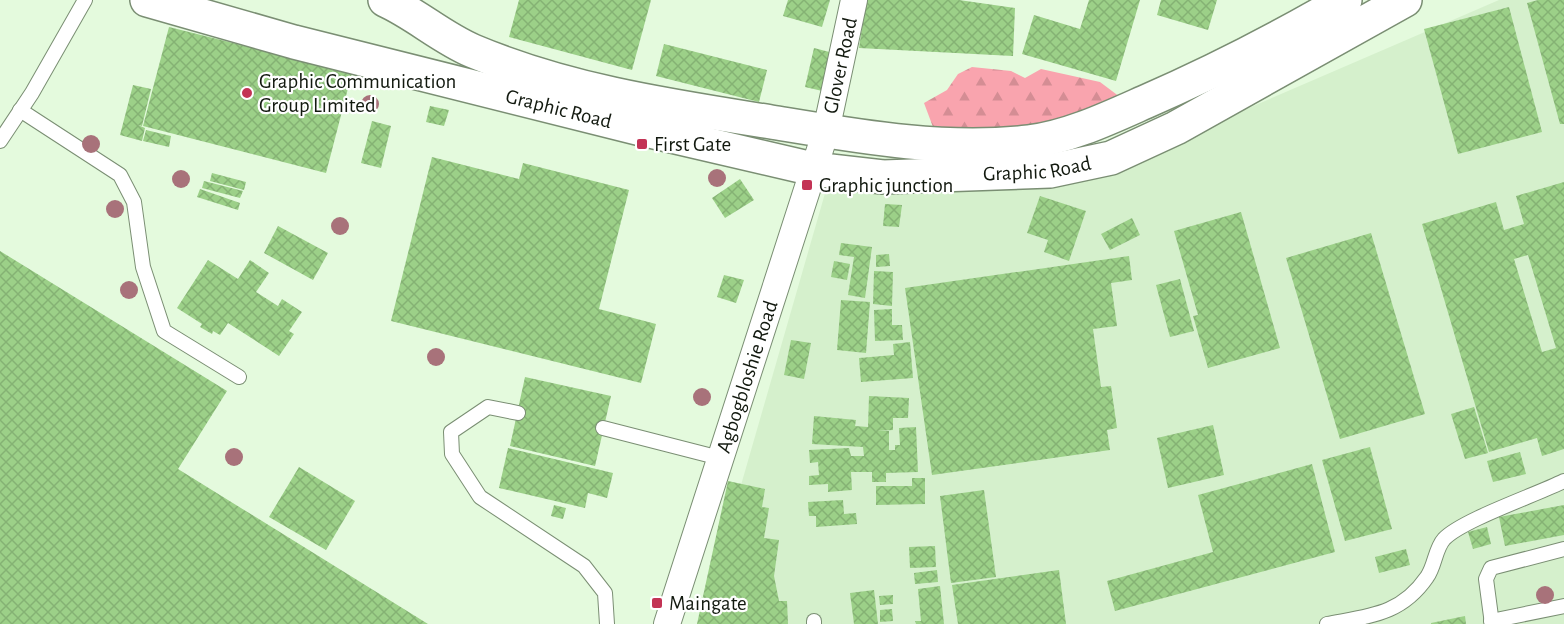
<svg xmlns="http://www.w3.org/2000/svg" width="1564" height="624" font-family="'Alegreya Sans',sans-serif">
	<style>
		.built { fill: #d5f0cc }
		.forest { fill: url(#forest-firs) }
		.building { fill: url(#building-cross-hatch); fill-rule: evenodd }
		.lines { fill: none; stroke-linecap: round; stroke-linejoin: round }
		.lane-casing { stroke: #7a8e73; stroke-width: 16 }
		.street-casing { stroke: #7a8e73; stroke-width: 28 }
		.primary-casing { stroke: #7a8e73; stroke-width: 36 }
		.lane { stroke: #fff; stroke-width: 14 }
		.street { stroke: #fff; stroke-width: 26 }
		.primary { stroke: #fff; stroke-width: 33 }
		.tree { fill: #a8727a }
		.poi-dot { fill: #c33355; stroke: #fff; stroke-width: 2 }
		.labels { text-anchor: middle; stroke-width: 4.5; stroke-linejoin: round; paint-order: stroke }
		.street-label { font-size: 21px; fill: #12190f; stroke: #fff }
		.poi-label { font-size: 21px; fill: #12190f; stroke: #fff; text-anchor: start }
	</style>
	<defs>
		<pattern id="forest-firs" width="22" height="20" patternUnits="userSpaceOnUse" patternTransform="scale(1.5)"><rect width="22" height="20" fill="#f9a4ae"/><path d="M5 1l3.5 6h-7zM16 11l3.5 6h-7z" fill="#d48d94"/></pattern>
		<pattern id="building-cross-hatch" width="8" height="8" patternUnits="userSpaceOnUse" patternTransform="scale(1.5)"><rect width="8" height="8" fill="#9cd088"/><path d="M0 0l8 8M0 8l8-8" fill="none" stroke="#85b274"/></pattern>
	</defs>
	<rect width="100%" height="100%" fill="#e4fadd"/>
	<path class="built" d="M1499 0H1564V624H701L830 176 1126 161Z"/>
	<path class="forest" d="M972 67 1011 71 1025 78 1041 69 1100 82 1124 100 1081 120 955 134 933 127 924 103 947 90 958 74Z"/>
	<g class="building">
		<path d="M519 0H651L632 70 509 37Z"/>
		<path d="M788 0H830L822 27 783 16Z"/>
		<path d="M866 0H959L1015 8 1013 56 859 48Z"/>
		<path d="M1089 0H1140L1116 81 1022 54 1034 15 1080 29Z"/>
		<path d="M1161 0H1217L1208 30 1157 15Z"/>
		<path d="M1538 0H1564V124H1560L1527 3Z"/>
		<path d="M1509 7 1542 132 1458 154 1424 29Z"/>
		<path d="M169 27 352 73 326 173 143 126Z"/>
		<path d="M664 44 767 70 759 102 656 76Z"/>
		<path d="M814 48 841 55 831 93 805 87Z"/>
		<path d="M133 85 151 89 142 126 138 125 145 128 142 141 120 135Z"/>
		<path d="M430 106 449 110 444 126 426 122Z"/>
		<path d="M372 121 391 126 381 168 361 163Z"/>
		<path d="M146 130 171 136 169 147 143 141Z"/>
		<path d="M432 157 519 179 523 163 629 190 599 309 656 324 641 383 391 321Z"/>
		<path d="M212 173 246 182 244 190 210 181Z"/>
		<path d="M740 179 754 200 725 218 712 198Z"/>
		<path d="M204 181 243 191 240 198 202 188Z"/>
		<path d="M1564 182V449L1542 456 1537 438 1489 452 1422 224 1496 202 1504 230 1524 224 1516 196ZM1528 255 1556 348 1542 352 1514 259Z"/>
		<path d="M200 189 240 203 238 210 197 197Z"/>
		<path d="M1040 196 1086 211 1069 261 1044 252 1048 240 1027 233Z"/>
		<path d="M885 204 902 205 899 227 883 226Z"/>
		<path d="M1241 212 1280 348 1208 368 1193 316 1198 315 1174 231Z"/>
		<path d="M1132 218 1140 235 1110 250 1101 234Z"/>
		<path d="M278 226 328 253 313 280 264 253Z"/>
		<path d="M1371 233 1425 414 1340 439 1286 258Z"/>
		<path d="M841 243 872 247 865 298 848 295 854 257 839 255Z"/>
		<path d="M0 251 227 391 178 469 428 624H0Z"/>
		<path d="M889 254 890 266 876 267V255Z"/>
		<path d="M1129 256 1132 280 1111 283 1117 326 1093 329 1101 387 1111 386 1117 428 1107 430 1110 450 932 475 905 288Z"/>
		<path d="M208 260 238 279 250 260 269 273 256 292 278 306 282 299 302 312 289 331 294 334 279 356 228 323 220 335 213 331 212 334 200 327 202 324 177 308Z"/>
		<path d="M834 261 850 264 847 280 831 277Z"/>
		<path d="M874 271 893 272 892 306 873 304Z"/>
		<path d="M724 275 744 280 736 303 717 297Z"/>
		<path d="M1180 279 1194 331 1170 337 1156 285Z"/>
		<path d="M841 300 870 302 866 353 837 350Z"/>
		<path d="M892 309V325H902L903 340 875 341 874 310Z"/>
		<path d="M791 340 811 343 804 379 784 375Z"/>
		<path d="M910 342 913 378 861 382 859 358 894 355 893 344Z"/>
		<path d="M525 377 611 396 595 466 510 446Z"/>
		<path d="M869 396 909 398 908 418H893V430L877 431H889V450H895V445H900L899 428 916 427 918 472 886 473V482H872V472H851L852 490 828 492V484L809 485V476L819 475 818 462 810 463 809 450 849 448 851 456H864L863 447 812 444 814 416 856 420 855 426 868 427Z"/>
		<path d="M1474 407 1488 453 1465 459 1451 414Z"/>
		<path d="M1213 425 1224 475 1168 488 1157 438Z"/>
		<path d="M1370 447 1392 529 1345 541 1322 460Z"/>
		<path d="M508 448 613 473 607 498 588 493 585 508 499 488Z"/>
		<path d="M1520 452 1526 474 1493 482 1487 461Z"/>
		<path d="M1312 464 1335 552 1115 611 1107 581 1213 552 1198 495Z"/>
		<path d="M299 467 355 501 326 550 269 517Z"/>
		<path d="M912 478H925V504L876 505V486H912Z"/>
		<path d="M728 481 765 489 762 507 769 508 764 538 779 540 774 576 779 601H787L788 624H697Z"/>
		<path d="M984 490 996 577 951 583 940 496Z"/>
		<path d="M843 500 844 514 856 513 857 524 816 527V516H809L808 502Z"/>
		<path d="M554 505 566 508 563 519 551 516Z"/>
		<path d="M1564 505V535L1505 546 1499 517Z"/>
		<path d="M1487 527 1491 544 1473 549 1468 532Z"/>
		<path d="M935 546 936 567 910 568 909 547Z"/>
		<path d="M1406 549 1410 565 1379 573 1375 557Z"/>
		<path d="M937 570 938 582 915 584 914 573Z"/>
		<path d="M1059 570 1066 624H958L952 585Z"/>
		<path d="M940 586 944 624H916L915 621H921L918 589Z"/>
		<path d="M874 590 878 624H854L850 593Z"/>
		<path d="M893 595V604L880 605 879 596Z"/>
		<path d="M892 609 893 621 880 622V610Z"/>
		<path d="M1465 616 1466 624H1431V623Z"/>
	</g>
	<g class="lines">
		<g class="lane-casing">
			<g id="lane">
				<path d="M20 110 120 175 134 202 143 267 164 331 239 377"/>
				<path d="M0 141 32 93 85 0"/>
				<path d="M518 413 488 407 451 432 452 454 480 497 584 566 605 593 607 624"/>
				<path d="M603 428 720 458"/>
				<path d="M1491 621 1564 606"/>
				<path d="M814 624V621"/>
				<path d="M1327 624C1369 616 1401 615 1427 577 1435 566 1435 549 1444 539 1462 520 1536 495 1564 481"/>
				<path d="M1492 624 1486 579 1491 568 1564 549"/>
			</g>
		</g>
		<g class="street-casing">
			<g id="street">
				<path id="s1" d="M667 624 826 131 854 0"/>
			</g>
		</g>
		<g class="primary-casing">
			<g id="primary">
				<path id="s2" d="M147 0 294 42 637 128 813 169 883 177 1050 171 1111 158 1176 128 1405 0"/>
				<path d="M385 0C416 14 442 38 473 51 568 91 670 106 771 122 856 136 943 152 1029 142 1069 137 1109 118 1145 102 1214 72 1280 38 1345 0"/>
			</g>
		</g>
		<use href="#lane" class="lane"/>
		<use href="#street" class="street"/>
		<use href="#primary" class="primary"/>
	</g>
	<g class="tree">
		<circle cx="370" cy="104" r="9"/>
		<circle cx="91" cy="144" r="9"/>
		<circle cx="717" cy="178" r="9"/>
		<circle cx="181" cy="179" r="9"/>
		<circle cx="115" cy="209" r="9"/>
		<circle cx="340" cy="226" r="9"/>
		<circle cx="129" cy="290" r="9"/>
		<circle cx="436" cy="357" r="9"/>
		<circle cx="702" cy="397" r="9"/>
		<circle cx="234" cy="457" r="9"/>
		<circle cx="1545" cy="595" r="9"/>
	</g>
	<g class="poi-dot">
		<circle cx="247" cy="93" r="6"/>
		<rect x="636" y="138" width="12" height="12" rx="3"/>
		<rect x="801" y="179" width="12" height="12" rx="3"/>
		<rect x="651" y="597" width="12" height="12" rx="3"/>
	</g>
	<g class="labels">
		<g class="street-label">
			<text dy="7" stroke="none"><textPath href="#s1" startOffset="585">Glover Road</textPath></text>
			<text dy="7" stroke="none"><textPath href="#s2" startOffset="426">Graphic Road</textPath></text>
			<text dy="7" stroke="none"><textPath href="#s2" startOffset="912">Graphic Road</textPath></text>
			<text dy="7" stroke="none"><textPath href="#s1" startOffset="260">Agbogbloshie Road</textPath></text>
		</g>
		<g class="poi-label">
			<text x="259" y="88">Graphic Communication<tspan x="259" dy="24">Group Limited</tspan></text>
			<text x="654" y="151">First Gate</text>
			<text x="819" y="192">Graphic junction</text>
			<text x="669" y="610">Maingate</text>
		</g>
	</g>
</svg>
